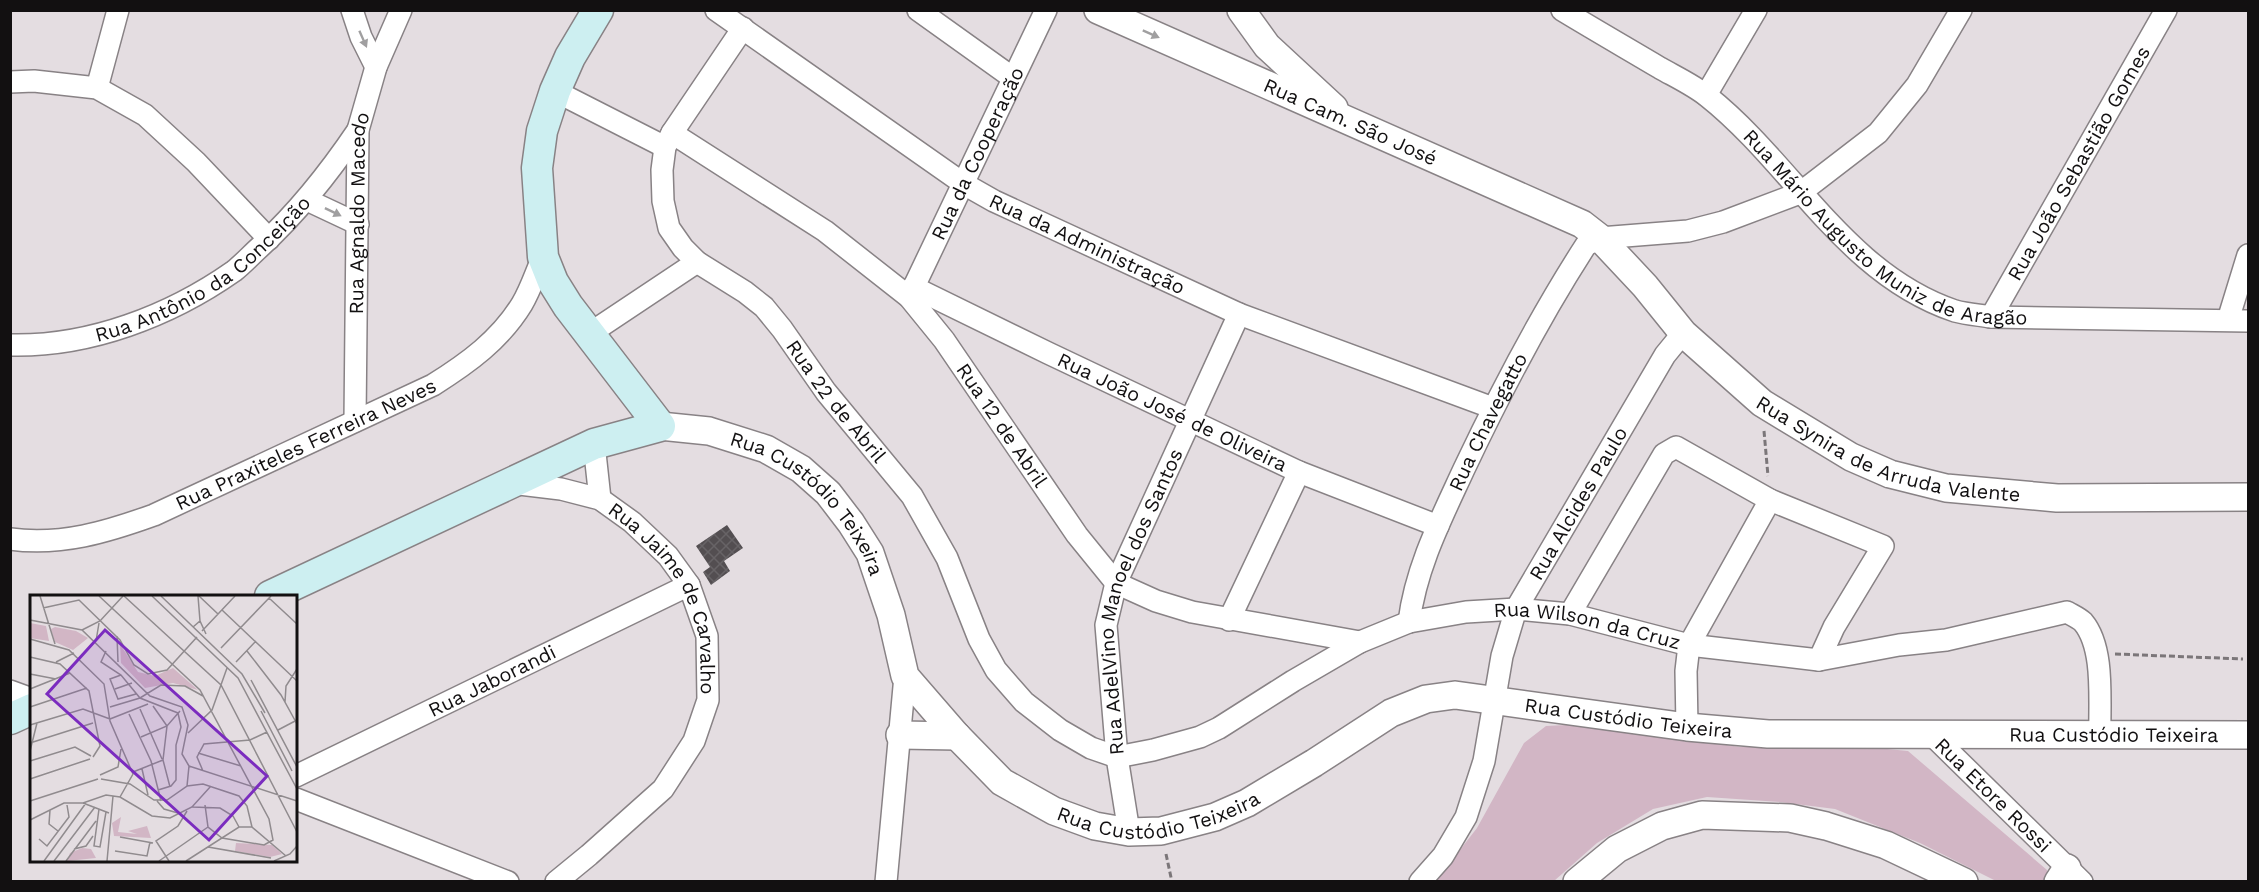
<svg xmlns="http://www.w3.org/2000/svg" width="2259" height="892" font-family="'Work Sans',sans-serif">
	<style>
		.park { fill: #d2b6c5 }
		.building { fill: url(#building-cross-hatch) }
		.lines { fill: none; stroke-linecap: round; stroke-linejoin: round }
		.minor-casing { stroke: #888285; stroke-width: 24 }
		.tertiary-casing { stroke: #888285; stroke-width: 30 }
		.secondary-casing { stroke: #888285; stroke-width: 33 }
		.path { stroke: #7b7679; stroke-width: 3; stroke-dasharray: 6 3; stroke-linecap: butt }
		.minor { stroke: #fff; stroke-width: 21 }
		.tertiary { stroke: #fff; stroke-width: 27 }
		.secondary { stroke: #cdeff1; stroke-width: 30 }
		.oneway { fill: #a09fa0 }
		.labels { text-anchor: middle; stroke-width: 6; stroke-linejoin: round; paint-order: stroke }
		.street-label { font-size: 20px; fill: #121011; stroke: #e4dde1 }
		.inset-road { fill: none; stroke: #908b8e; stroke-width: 1.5 }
		.view { fill: #7b2cbf; fill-opacity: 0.15; stroke: #7b2cbf; stroke-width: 3 }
		.inset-edge { fill: none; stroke: #121011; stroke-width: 3 }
	</style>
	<defs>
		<pattern id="building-cross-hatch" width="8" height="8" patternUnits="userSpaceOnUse" patternTransform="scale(1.5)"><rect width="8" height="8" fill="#534e51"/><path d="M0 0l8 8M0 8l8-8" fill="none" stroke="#676366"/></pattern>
	</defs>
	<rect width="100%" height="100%" fill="#e4dde1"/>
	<path class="park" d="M1585 724 1740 747 1846 745 1908 751 2047 870V881H1996L1920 843 1835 809 1780 802 1707 797 1653 809 1597 843 1554 881 1435 882 1477 828 1524 743 1546 726Z"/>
	<path class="building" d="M727 525 743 548 724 561 730 571 711 585 703 572 710 567 696 546Z"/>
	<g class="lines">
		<g class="minor-casing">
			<g id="minor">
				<path d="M352 10 361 37 376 67"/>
				<path id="s1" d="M716 10 964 184 994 201 1239 314 1493 408"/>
				<path d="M918 10 1013 78"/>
				<path id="s2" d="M1562 10C1595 30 1628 49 1660 68 1676 77 1693 85 1707 96 1793 164 1845 274 1955 311 1966 314 1979 315 1991 317L2248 321"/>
				<path id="s3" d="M743 28 672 133 665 147 662 170 663 201 669 228 683 248 697 262 745 292 764 307 782 329 826 392 912 496 947 558 979 639 996 670 1024 702 1060 730 1091 748 1117 757 1153 750 1200 737 1219 728 1293 681 1360 642 1409 622 1466 612 1516 609 1570 614 1689 645 1819 660 1899 645 1946 640 2067 612C2072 615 2079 618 2083 622 2105 648 2099 701 2100 734"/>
				<path d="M10 82 34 81 97 88 145 115 196 162 269 239"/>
				<path d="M97 88 118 10"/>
				<path d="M555 91 665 147"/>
				<path d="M1706 95 1756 10"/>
				<path id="s4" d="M672 133 825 231 909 297 944 340 1077 535 1116 583 1156 601 1192 612 1360 642"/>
				<path d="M307 200 358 224"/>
				<path id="s5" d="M913 287 1048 353 1299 472 1438 526"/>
				<path id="s6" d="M909 297 1046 10"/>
				<path id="s7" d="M1991 317 2166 10"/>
				<path d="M2228 320 2248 255"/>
				<path d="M589 334 697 262"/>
				<path id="s8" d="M10 345C89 347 170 316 234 271 243 264 252 254 261 246 299 211 329 173 358 130"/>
				<path id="s9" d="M355 421 358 130 376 67 401 10"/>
				<path d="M594 444 600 499"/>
				<path id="s10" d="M511 483 561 489 600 499 632 522 668 556 689 585 707 636 708 700 694 741 663 789 589 855 556 882"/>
				<path id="s11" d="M10 539C61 546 107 532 154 515L433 385C468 363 500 340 522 304 531 289 536 272 543 257"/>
				<path d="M1570 614 1664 454 1676 447 1770 500 1883 546 1834 627 1819 660"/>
				<path d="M1229 620 1299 472"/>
				<path id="s12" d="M1409 622C1416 567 1441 519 1464 469 1500 393 1540 316 1586 245L1600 238 1688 231 1723 222 1800 193 1878 133 1917 85 1961 10"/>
				<path d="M10 691 32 699"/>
				<path d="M1687 727 1686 671 1689 645 1770 500"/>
				<path id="s13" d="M1931 734 2082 882"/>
				<path id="s14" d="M296 776 689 585"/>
				<path d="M296 799 508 882"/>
				<path id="s15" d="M1129 832 1117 757 1106 625 1116 583 1239 314"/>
				<path d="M886 882 905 676"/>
				<path id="s16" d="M1420 882 1443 856 1466 817 1484 761 1502 656 1516 609 1665 355 1683 333"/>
			</g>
		</g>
		<g class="tertiary-casing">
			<g id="tertiary">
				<path id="s17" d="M1098 10 1582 224 1600 238 1645 286 1683 333 1762 403 1851 457 1890 474 1946 488 2057 498 2248 497"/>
				<path d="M1241 10 1267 46 1334 108"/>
				<path id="s18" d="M660 426 709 431 766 449 801 469 828 493 851 523 870 553 891 615 905 676 957 736 1002 782 1054 811 1095 826 1129 832 1161 831 1215 817 1247 803 1314 763 1391 713 1426 699 1455 695 1687 727 1768 734 2248 735"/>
				<path d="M900 735 957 736"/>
				<path d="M1577 882 1617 849 1662 826 1702 815 1790 818 1826 826 1886 845 1964 882"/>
				<path d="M2058 882 2067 868"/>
			</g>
		</g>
		<g class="secondary-casing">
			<g id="secondary">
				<path d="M270 596 594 444 660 426 568 306 553 282 543 257 537 168 542 131 555 91 570 57 598 10"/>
				<path d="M10 719 32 709"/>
			</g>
		</g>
		<g class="path">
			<path d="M1764 431 1768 476"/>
			<path d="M2115 654 2243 659"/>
			<path d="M1166 854 1172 882"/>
		</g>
		<use href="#minor" class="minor"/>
		<use href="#tertiary" class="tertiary"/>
		<use href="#secondary" class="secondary"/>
	</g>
	<defs><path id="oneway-solid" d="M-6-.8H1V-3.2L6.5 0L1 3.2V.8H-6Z" transform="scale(1.5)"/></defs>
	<g class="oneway">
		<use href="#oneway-solid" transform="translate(1151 34) rotate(24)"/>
		<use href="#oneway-solid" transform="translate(363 39) rotate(66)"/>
		<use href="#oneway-solid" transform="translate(333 212) rotate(26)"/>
	</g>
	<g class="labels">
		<g class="street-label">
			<text dy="7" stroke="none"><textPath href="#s17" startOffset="276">Rua Cam. São José</textPath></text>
			<text dy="7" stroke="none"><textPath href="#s6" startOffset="159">Rua da Cooperação</textPath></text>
			<text dy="7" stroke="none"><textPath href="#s7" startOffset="177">Rua João Sebastião Gomes</textPath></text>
			<text dy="7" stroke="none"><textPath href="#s9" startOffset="208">Rua Agnaldo Macedo</textPath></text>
			<text dy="7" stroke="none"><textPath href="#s2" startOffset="398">Rua Mário Augusto Muniz de Aragão</textPath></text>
			<text dy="7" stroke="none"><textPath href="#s1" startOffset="440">Rua da Administração</textPath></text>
			<text dy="7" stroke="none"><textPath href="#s8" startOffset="214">Rua Antônio da Conceição</textPath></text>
			<text dy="7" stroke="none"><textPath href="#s3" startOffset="468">Rua 22 de Abril</textPath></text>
			<text dy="7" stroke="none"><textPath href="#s5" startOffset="288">Rua João José de Oliveira</textPath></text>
			<text dy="7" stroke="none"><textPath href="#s12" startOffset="216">Rua Chavegatto</textPath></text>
			<text dy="7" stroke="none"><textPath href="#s4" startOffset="447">Rua 12 de Abril</textPath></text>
			<text dy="7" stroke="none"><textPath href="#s11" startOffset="315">Rua Praxiteles Ferreira Neves</textPath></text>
			<text dy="7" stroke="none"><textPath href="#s17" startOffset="921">Rua Synira de Arruda Valente</textPath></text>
			<text dy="7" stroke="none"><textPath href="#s16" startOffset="417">Rua Alcides Paulo</textPath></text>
			<text dy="7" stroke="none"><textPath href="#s18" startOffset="177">Rua Custódio Teixeira</textPath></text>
			<text dy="7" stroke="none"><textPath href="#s10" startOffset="216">Rua Jaime de Carvalho</textPath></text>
			<text dy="7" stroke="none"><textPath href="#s15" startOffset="238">Rua AdelVino Manoel dos Santos</textPath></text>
			<text dy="7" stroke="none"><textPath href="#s3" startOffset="1440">Rua Wilson da Cruz</textPath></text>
			<text dy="7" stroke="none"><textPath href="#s14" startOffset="218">Rua Jaborandi</textPath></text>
			<text dy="7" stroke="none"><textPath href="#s18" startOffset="1203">Rua Custódio Teixeira</textPath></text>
			<text dy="7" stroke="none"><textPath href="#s18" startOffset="1689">Rua Custódio Teixeira</textPath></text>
			<text dy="7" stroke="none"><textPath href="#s13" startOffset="87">Rua Etore Rossi</textPath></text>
			<text dy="7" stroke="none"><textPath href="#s18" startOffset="699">Rua Custódio Teixeira</textPath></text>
		</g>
	</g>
	<g transform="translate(30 595)">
		<rect width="267" height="267" fill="#e4dde1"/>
		<path d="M52 253 61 254 66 263 37 266 40 258Z" fill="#d2b6c5"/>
		<path d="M91 222 88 237 107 239 98 236 117 231 121 243 84 241 82 228Z" fill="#d2b6c5"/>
		<path d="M0 28 16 31 19 46 0 43ZM25 32 46 36 58 43 43 55 25 47 21 34ZM90 49 108 77 125 81 143 73 168 95 143 88 115 93 91 68ZM206 248 242 250 252 259 240 262 205 256Z" fill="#d2b6c5"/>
		<path class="inset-road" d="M10 1 25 49M69 1 170 95 239 224 243 245 234 250 192 243 178 232 175 210M94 1 191 90 267 237M122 1 208 83 267 194M131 1 212 79 235 118M168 1 170 26M169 1 188 19M239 3 267 29M13 13 49 5 90 45 104 70 118 79 137 75 167 42M192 15 267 86M0 25 52 35 120 101 152 112 158 130 152 159 159 171M163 32 170 26 176 39M52 35 70 26 93 1M172 36 205 1M87 41 88 67M0 44 39 55 74 89 80 126 103 179 90 202M66 46 69 28M191 53 241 1M76 56 71 67 91 80 110 103 148 118M217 56 251 100 267 129M0 62 30 69 59 96 70 151 63 162M26 67 44 58M206 67 226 46M0 79 26 84M91 80 80 84 88 104 106 99M221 85 267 172M0 94 40 78M85 94 102 88M255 107 256 91 267 74M123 111 137 131 133 165 140 192M0 112 57 93M80 112 110 103 131 90 155 91 173 101M110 114 132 164M231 116 262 176M99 119 121 166 131 206M80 124 118 109M0 130 53 114 80 124M248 135 267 125M158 138 182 115 197 73M111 142 137 131 150 116M0 148 63 128M0 156 7 128M168 158 211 171M0 166 45 152 61 161M112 174 118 200M173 176 167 162 174 149 220 145 237 137M103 177 133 165M70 180 88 172 91 154M0 184 60 164M71 184 100 189 124 205H137L157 191 159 171 267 206M157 191 173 189 209 201 217 211 222 232 256 261M128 195 141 191 146 185V150L151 132 148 118M0 206 68 184M127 206 134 214 148 218M53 208 79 218M162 212 190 213 203 221 209 232M69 214 64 251 70 252 76 217M20 215 19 229 28 236M0 225 34 208H53L76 200 90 202 122 221 140 223 162 212 181 191M90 242 123 248M9 244 17 251 39 222 37 210M178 252 241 263M44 254 56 251 63 241M85 256 117 261 120 247M14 266 56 208M24 266 65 212M36 266 66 226M77 266 83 201M129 266 178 232M139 266 126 246 148 231 157 216M156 266 209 232H222M244 266 260 259 267 251"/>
		<path class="view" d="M75 35 237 181 179 245 17 99Z"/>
		<rect width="267" height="267" class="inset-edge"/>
	</g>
	<rect width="2259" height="892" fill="none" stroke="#121011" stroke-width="24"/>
</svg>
